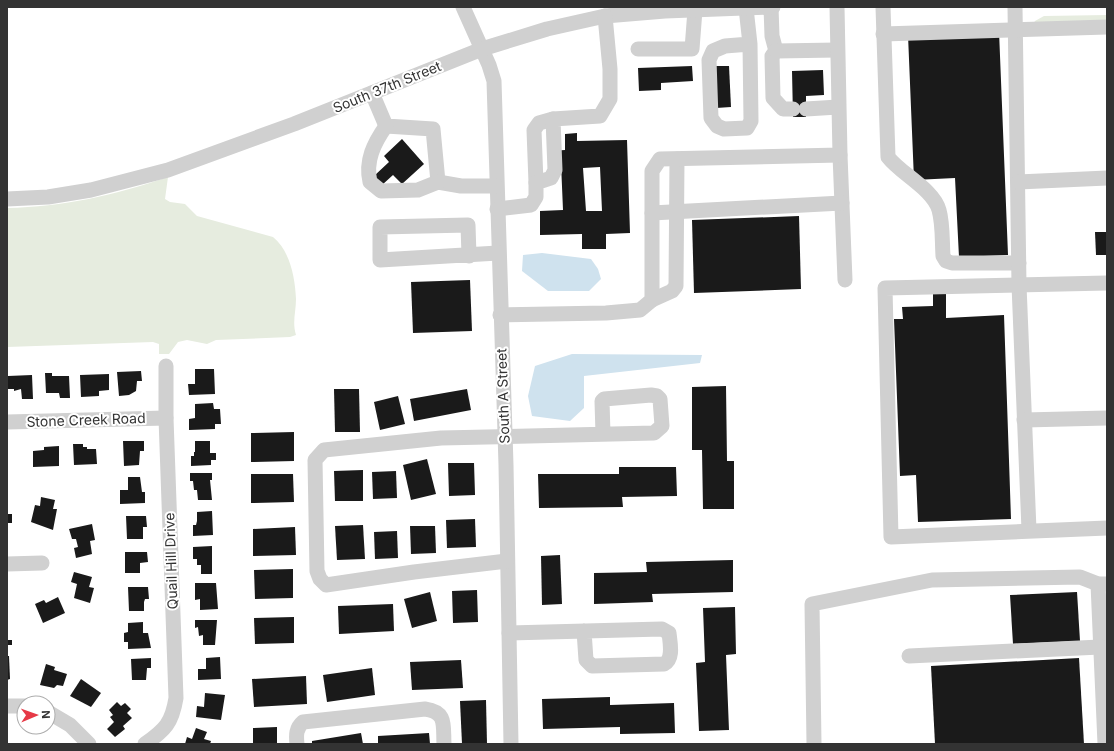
<svg xmlns="http://www.w3.org/2000/svg" width="1114" height="751" font-family="Inter,sans-serif">
	<style>
		.green { fill: #e6ecdf }
		.water { fill: #cfe2ee }
		.building { fill: #1a1a1a; fill-rule: evenodd }
		.lines { fill: none; stroke-linecap: round; stroke-linejoin: round }
		.minor { stroke: #d0d0d0; stroke-width: 15 }
		.labels { text-anchor: middle; stroke-width: 4; stroke-linejoin: round; paint-order: stroke }
		.street-label { font-size: 14px; fill: #333; stroke: #fff }
	</style>
	<rect width="100%" height="100%" fill="#fff"/>
	<g class="green">
		<path d="M1107 15V21L1034 23 1035 21 1044 16Z"/>
		<path d="M168 177 165 199 170 202 185 204 197 216 273 237C290 251 295 277 296 299 296 312 292 322 296 335L290 337 216 340 207 344 187 340 178 342 169 354H159V344L153 342 7 347V208C63 207 115 195 168 177Z"/>
	</g>
	<g class="water">
		<path d="M542 253 591 259 598 269 601 279 589 291H548L522 271 523 255Z"/>
		<path d="M572 354 702 355 700 363 584 376V408L570 421 532 416 528 396 535 366Z"/>
	</g>
	<g class="building">
		<path d="M999 31 1008 255 959 257 955 178 914 180 908 35Z"/>
		<path d="M692 66 693 81 661 83V90L639 91 638 68Z"/>
		<path d="M715 66H729L731 107 716 108Z"/>
		<path d="M823 70 824 95 806 96V117H793L792 71Z"/>
		<path d="M577 133V141L627 140 630 233 606 234V249H582V234L540 235V211L563 210 561 163 549 151 565 150V134ZM600 167 602 211H586L583 168Z"/>
		<path d="M402 139 424 164 402 184 393 175 382 185 374 176 389 162 384 156Z"/>
		<path d="M799 216 801 289 694 293 692 220Z"/>
		<path d="M1095 232H1107V255H1096Z"/>
		<path d="M470 280 472 331 413 333 411 282Z"/>
		<path d="M946 292V318L1004 315 1011 519 918 522 916 475 900 476 894 319H903L902 307 933 306V293Z"/>
		<path d="M195 369H214L215 394 189 395 188 384H195Z"/>
		<path d="M141 371 142 381H137L136 391 129 395 119 396 117 372Z"/>
		<path d="M45 373H52V376H69L70 398H60L59 393H46Z"/>
		<path d="M109 374V390L99 391V396L81 397 80 375Z"/>
		<path d="M32 375 33 399H22L21 389 14 391V389H8V376Z"/>
		<path d="M726 386 727 461H734V509H703L702 450H692V387Z"/>
		<path d="M334 389H359L360 432H335Z"/>
		<path d="M467 389 471 410 414 421 410 399Z"/>
		<path d="M398 396 405 424 380 430 374 402Z"/>
		<path d="M213 403 214 409H220L221 424H215V429L189 430V419L195 418V404Z"/>
		<path d="M294 432V461L251 462V433Z"/>
		<path d="M123 441H144V451H140L139 465 124 466Z"/>
		<path d="M195 441H210V453H216V460H211V465L191 466V456H194V452H195Z"/>
		<path d="M73 444H83V447H87V449H96L97 464 74 465Z"/>
		<path d="M59 446V466L33 467V451L44 450V447Z"/>
		<path d="M427 459 436 494 411 500 403 465Z"/>
		<path d="M448 463H474L475 495 449 496Z"/>
		<path d="M619 467H676L677 496 622 497 623 507 539 508 538 474H619Z"/>
		<path d="M363 470V501H335L334 471Z"/>
		<path d="M396 471 397 498 373 499 372 472Z"/>
		<path d="M190 473H212V480H210L212 500H198L197 490H194L193 481H190Z"/>
		<path d="M251 474H293L294 502 251 503Z"/>
		<path d="M128 477H140L142 492H145V503L120 504V490H128Z"/>
		<path d="M41 497 55 500 53 509H57L53 530 31 522 35 505 40 506Z"/>
		<path d="M212 511 213 535 193 536V525H196L197 521V512Z"/>
		<rect x="7" y="514" width="5" height="9"/>
		<path d="M126 516H146L147 527H143V539H127Z"/>
		<path d="M475 519 476 547 447 548 446 520Z"/>
		<path d="M92 524 95 540 90 541 92 554 76 558 74 548 78 547 76 539H72L69 529Z"/>
		<path d="M363 525 365 559 337 560 335 526Z"/>
		<path d="M410 526H435L436 553 411 554Z"/>
		<path d="M295 527 296 555 253 556V529Z"/>
		<path d="M397 531 398 558 375 559 374 532Z"/>
		<path d="M212 546V574H201V565H197V559H193V547Z"/>
		<path d="M125 552H147L148 562 140 563V573H125Z"/>
		<path d="M560 555 562 604 542 605 541 556Z"/>
		<path d="M733 560V592L652 594 653 602 594 604V573L647 572 646 562Z"/>
		<path d="M293 569V598L255 599 254 570Z"/>
		<path d="M74 572 92 577 89 587 94 588 90 603 74 598 77 584 71 582Z"/>
		<path d="M195 583H216L218 609 200 610V599L195 600Z"/>
		<path d="M128 587H148L149 599H145L144 602V611H129Z"/>
		<path d="M477 590 478 622 453 623 452 591Z"/>
		<path d="M430 592 437 621 412 628 404 599Z"/>
		<path d="M1077 592 1080 641 1013 644 1010 595Z"/>
		<path d="M58 597 65 613 43 623 35 604 44 600 46 603Z"/>
		<path d="M393 604 394 631 339 634 338 606Z"/>
		<path d="M735 607 736 654 726 655 729 730 699 731 696 663 705 662 703 608Z"/>
		<path d="M294 617V643L255 644 254 618Z"/>
		<path d="M195 620H217L215 645H203V635L199 636 198 627 195 628Z"/>
		<path d="M143 622V633H148L151 648 128 649V642H124V633L128 632V623Z"/>
		<rect x="7" y="640" width="5" height="5"/>
		<path d="M7 656H9L10 679 7 680Z"/>
		<path d="M220 657 221 679 198 680V669H206V658Z"/>
		<path d="M151 658V668H147L146 680H132L131 659Z"/>
		<path d="M1079 658 1084 744H935L931 666Z"/>
		<path d="M461 660 463 688 412 690 410 662Z"/>
		<path d="M46 664 55 667 54 670 67 674 63 686 57 685 54 688 40 685Z"/>
		<path d="M372 668 375 695 327 702 323 675Z"/>
		<path d="M306 676 307 704 254 707 252 679Z"/>
		<path d="M81 679 101 693 91 707 70 696Z"/>
		<path d="M205 693 225 695 221 720 196 717 197 706 204 707Z"/>
		<path d="M610 697V705L674 703 675 733 620 734V727L543 729 542 699Z"/>
		<path d="M486 700 487 744H462L460 701Z"/>
		<path d="M117 702 121 706 125 703 131 709 127 713 132 718 123 726 125 729 115 737 107 729 114 722 110 717 113 715 109 710Z"/>
		<path d="M277 727V744H253V728Z"/>
		<path d="M196 728 207 732 204 739 211 741 210 744H185L187 737 192 739Z"/>
		<path d="M361 733 363 744H312V741Z"/>
		<path d="M429 733 430 744H378V736Z"/>
	</g>
	<g class="lines">
		<g class="minor">
			<path d="M463 7 489 65 494 81 506 465 511 744"/>
			<path d="M771 7 772 36 776 51"/>
			<path d="M883 7 888 157C901 174 933 189 939 210 943 224 942 241 943 256L946 261 952 263H1019"/>
			<path d="M1015 7 1019 285 1029 530"/>
			<path d="M746 8 750 44 751 121 747 128 724 129 717 126 711 118 709 60 713 51 725 46 750 44"/>
			<path d="M883 34 1107 27"/>
			<path d="M638 49H692L695 10"/>
			<path d="M776 51 772 56 773 98 783 109H793"/>
			<path d="M776 51 837 50"/>
			<path d="M372 93 386 126 433 129 438 182 461 186H496"/>
			<path d="M806 109 838 107"/>
			<path d="M386 126C374 143 365 161 370 182L381 191 418 190 438 182"/>
			<path d="M840 155 845 280"/>
			<path d="M1018 182 1107 178"/>
			<path d="M536 183 534 130 539 123 553 119"/>
			<path d="M7 199 48 197 91 190 168 170 294 124 482 49 547 29 605 16 665 11 773 7"/>
			<path d="M497 209 531 205 536 197V183L551 178 555 170 553 119 600 116 610 99V69L605 16"/>
			<path d="M652 213 842 203"/>
			<path d="M469 256 468 225 380 227V260L498 253"/>
			<path d="M1107 283 885 288 891 537 1107 528"/>
			<path d="M652 300 672 291 676 286 677 159"/>
			<path d="M500 315 606 313 640 310 652 300V171L660 159 840 155 837 7"/>
			<path d="M1024 420 1107 418"/>
			<path d="M7 422 166 418"/>
			<path d="M507 561 414 572 326 585 320 579 317 571 315 460 324 450 441 438 654 433 662 426 660 399 657 396 651 395 604 399 602 401 603 434"/>
			<path d="M7 564 42 563"/>
			<path d="M1098 584 1105 744"/>
			<path d="M509 633 662 629 669 633C670 643 674 659 664 664L592 666 586 660 584 631"/>
			<path d="M909 656 1100 647"/>
			<path d="M7 706H24"/>
			<path d="M48 712 70 725 89 744"/>
			<path d="M145 744C165 730 172 723 176 698L166 418V366"/>
			<path d="M297 744C296 735 296 728 303 722L425 709C447 712 443 725 444 744"/>
			<path d="M814 744 812 604 932 580 1080 577 1098 584H1107"/>
		</g>
	</g>
	<g class="labels">
		<g class="street-label">
			<text transform="translate(387 87) rotate(-22)" y="5">South 37th Street</text>
			<text transform="translate(503 396) rotate(-92)" y="5">South A Street</text>
			<text transform="translate(86 420) rotate(-2)" y="5">Stone Creek Road</text>
			<text transform="translate(171 561) rotate(-92)" y="5">Quail Hill Drive</text>
		</g>
	</g>
	<rect width="1114" height="751" fill="none" stroke="#333333" stroke-width="16"/>
	<g transform="translate(36 715) rotate(88)"><circle r="19" fill="#ffffff" stroke="#adadad"/>
	<path d="M0-3L7 15L0 10L-7 15Z" fill="#e63946"/>
	<text y="-6" font-size="11" font-weight="bold" text-anchor="middle" fill="#333333">N</text>
	</g>
</svg>
